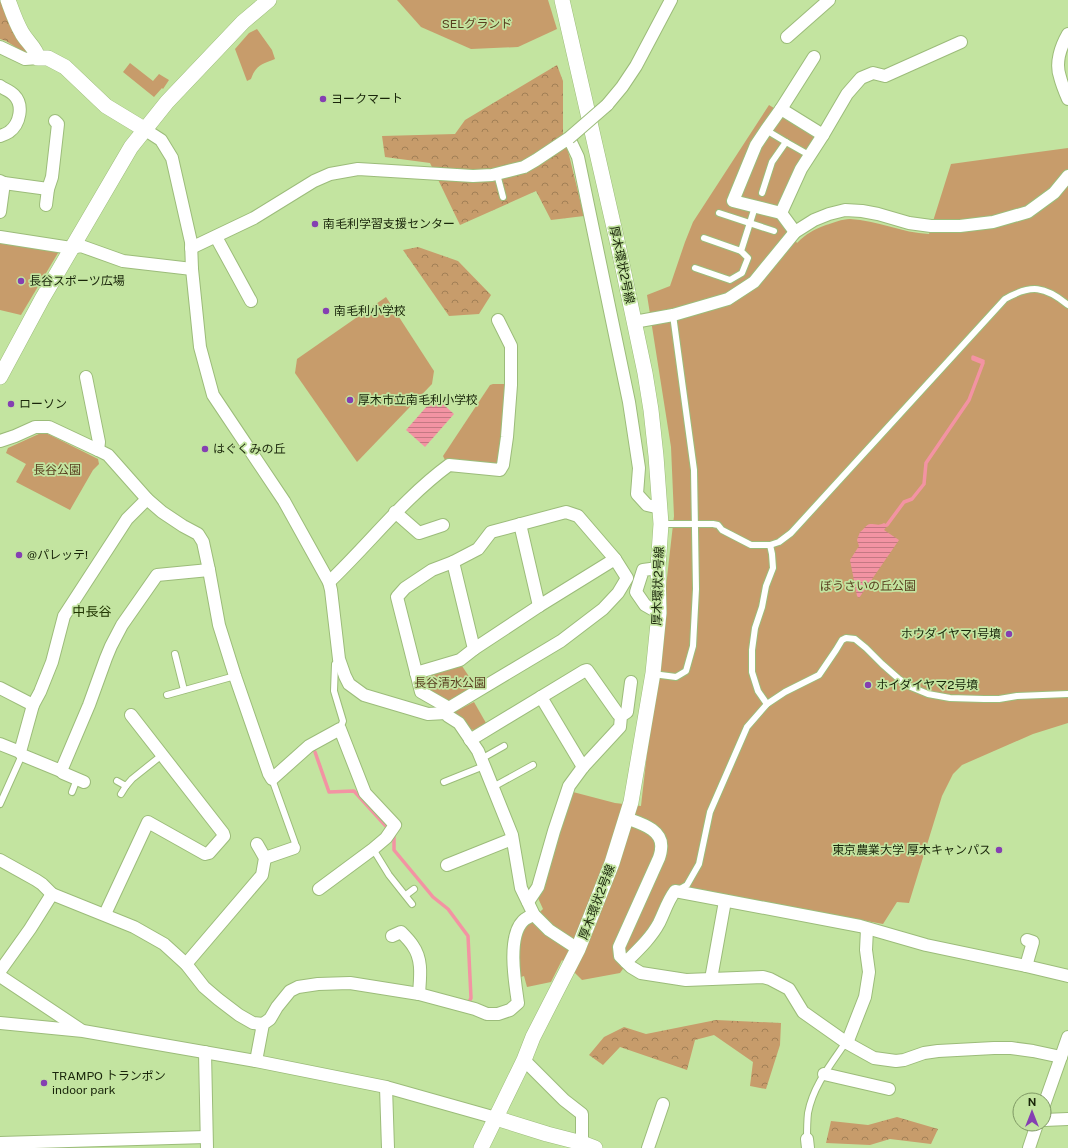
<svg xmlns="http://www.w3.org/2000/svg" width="1068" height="1148" font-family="'Public Sans','Noto Sans JP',sans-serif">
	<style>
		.forest { fill: url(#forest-crowns) }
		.park { fill: #c79c6b }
		.water { fill: url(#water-rules) }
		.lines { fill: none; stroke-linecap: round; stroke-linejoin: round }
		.stream { stroke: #f393a3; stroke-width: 3.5 }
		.service-casing { stroke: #9cbc7a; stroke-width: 8 }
		.minor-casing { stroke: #9cbc7a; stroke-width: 14 }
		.tertiary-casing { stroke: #9cbc7a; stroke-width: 16 }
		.service { stroke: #fff; stroke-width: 6 }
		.minor { stroke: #fff; stroke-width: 12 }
		.tertiary { stroke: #fff; stroke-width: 15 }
		.minor-bridge-casing { stroke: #9cbc7a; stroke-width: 14; stroke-linecap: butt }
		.minor-bridge { stroke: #fff; stroke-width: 12 }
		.poi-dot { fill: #853fb2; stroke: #c3e4a0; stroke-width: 1.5 }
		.labels { text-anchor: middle; stroke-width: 3.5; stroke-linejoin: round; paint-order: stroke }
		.park-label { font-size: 12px; fill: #593f1f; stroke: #c3e4a0 }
		.poi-label { font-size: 12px; fill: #19250a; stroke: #c3e4a0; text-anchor: start }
		.street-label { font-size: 12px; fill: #19250a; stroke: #c3e4a0 }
		.neighbourhood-label { font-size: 13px; fill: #203401; stroke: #c3e4a0 }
	</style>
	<defs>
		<pattern id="forest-crowns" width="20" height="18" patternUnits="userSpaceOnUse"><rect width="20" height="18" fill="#c79c6b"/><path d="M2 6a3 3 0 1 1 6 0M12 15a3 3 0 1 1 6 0" fill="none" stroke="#a17f56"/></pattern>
		<pattern id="water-rules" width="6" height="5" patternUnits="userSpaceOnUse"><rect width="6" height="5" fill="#f393a3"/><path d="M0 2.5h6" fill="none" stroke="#c47883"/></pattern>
	</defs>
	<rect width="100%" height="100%" fill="#c3e4a0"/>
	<g class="forest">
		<path d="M0 0 7 19 16 36 27 52 25 53 6 41 0 39Z"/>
		<path d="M557 65 563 81V133L569 155 584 216 551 220 536 191 460 225 430 163 385 157 382 136 455 134 465 120Z"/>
		<path d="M418 247 458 261 491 295 479 314 449 316 403 250Z"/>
		<path d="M716 1020 781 1023 780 1045 766 1089 750 1086 753 1062 714 1035 695 1040 687 1070 620 1047 603 1065 589 1055 604 1037 624 1027 646 1034Z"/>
		<path d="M897 1117 938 1129 931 1144 890 1139 870 1145 826 1143 831 1121 868 1125Z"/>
	</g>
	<g class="park">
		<path d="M397 0H548L557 29 518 47 471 49 421 27Z"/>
		<path d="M257 29 272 50 275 59C262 64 256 65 251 79L247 81 235 49 249 33Z"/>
		<path d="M130 63 153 81 159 74 169 80 163 89 162 88 154 97 123 72Z"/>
		<path d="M769 105 818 135 780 218 797 243C807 233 813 230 826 225 833 223 842 219 850 219 877 220 902 233 929 234L951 164 1068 148V723L1033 734 962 765 953 774 942 796 909 903 897 902 883 924 699 890 677 889 657 921 620 973 582 980 562 960 551 982 527 987 524 976 521 977C519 962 516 936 527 924 532 919 538 914 543 909L538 898 573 792 615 803 641 806 674 516 671 447 647 295 670 286 685 242 693 222Z"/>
		<path d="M0 241 57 251 58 253 21 315 0 310Z"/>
		<path d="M386 297 434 371 432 384 357 462 295 373 297 359Z"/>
		<path d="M493 384H506L505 435 496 467 445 460 443 456 490 385Z"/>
		<path d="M41 433 48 434 98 459 99 464 93 470 70 510 16 482 26 464 6 453 8 448Z"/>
		<path d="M460 663 476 687 449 702 425 689 422 677Z"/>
		<path d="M474 702 486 723 474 730 469 729 453 715 454 712Z"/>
	</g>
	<g class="water">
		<path d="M435 397 454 414 425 447 406 430Z"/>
		<path d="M884 523 888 525 884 530 899 540 859 598 857 596 850 560 859 546 857 540 860 532C864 530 865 525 870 524 876 524 879 526 884 523Z"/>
	</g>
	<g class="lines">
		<g class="stream">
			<path d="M887 525 904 502 912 499 924 484 926 463 969 400 983 363 973 359V357L983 361"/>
			<path d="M315 752 329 792 354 791 394 835V850L433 897 448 909 468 936 471 998 469 1002"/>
		</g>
		<g class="service-casing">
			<g id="service">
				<path d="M766 130 786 142"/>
				<path d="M497 174 503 197"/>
				<path d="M762 193 772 162 786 142 809 155"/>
				<path d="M719 213 774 231"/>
				<path d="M704 238 741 251"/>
				<path d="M695 268 730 280 742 273 748 258 741 251 755 207"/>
				<path d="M661 524H713L718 525 722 530 751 545H770L779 542 791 533 1005 299C1031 284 1045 286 1068 305"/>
				<path d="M175 654 184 690"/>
				<path d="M339 659 335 664 334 691 343 721 340 729"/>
				<path d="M653 674 676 677 686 671 693 646 696 589 694 470 673 315"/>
				<path d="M167 695 235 676"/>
				<path d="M767 704 758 691 752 672V650L755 628 762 607 766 586 773 568 772 554 770 545"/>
				<path d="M481 759 504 746"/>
				<path d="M272 779 295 843 296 847 294 848"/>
				<path d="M117 781 126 786 132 779 162 755"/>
				<path d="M444 782 484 766"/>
				<path d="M493 787 533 765"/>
				<path d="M72 792 77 779"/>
				<path d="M121 794 126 786"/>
				<path d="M0 804 22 755"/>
				<path d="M373 849 389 875 412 904"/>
				<path d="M678 890 687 885 699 864 710 812 747 727 767 704 785 692 819 675 836 650 842 640 846 638 855 639 866 648 882 664 899 679 911 687 928 694 950 698 984 699H999L1017 696 1068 694"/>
				<path d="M406 895 414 889"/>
				<path d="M807 1139C807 1130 807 1122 808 1113 813 1086 831 1064 846 1042"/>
			</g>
		</g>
		<g class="minor-casing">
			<g id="minor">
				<path d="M1068 34C1061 46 1055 63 1060 77 1062 85 1065 92 1068 99"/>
				<path d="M787 37 829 0"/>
				<path d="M0 47 25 59 38 58"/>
				<path d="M0 86C4 89 10 91 14 95 24 105 20 124 9 132 6 134 3 135 0 136"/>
				<path d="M607 105 622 87 636 66 671 0"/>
				<path d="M781 109 823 135"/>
				<path d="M144 129 161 140 172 158 191 242 192 269 200 347 213 395 284 501 329 582 331 590 339 659 345 676 349 684 364 695 428 714 446 713 448 716 459 723 478 751 485 768 512 835 521 888 534 915 549 930 578 949"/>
				<path d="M0 181 4 183 48 189"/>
				<path d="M46 205 48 189 52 177 58 124 55 121"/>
				<path d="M0 212 4 183"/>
				<path d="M781 213 733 201 756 145 766 130 781 109 814 57"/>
				<path d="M795 232 781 213 801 169 823 135 847 94 861 78 873 73 885 76 961 42"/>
				<path d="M0 237 71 248 81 246 123 261 192 269"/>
				<path d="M216 237 251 301"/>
				<path d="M191 248 254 218 314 181 330 174 358 169 473 176 492 175 524 167 536 160 569 138 578 157 629 402 639 468 637 494 647 505 660 508"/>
				<path d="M634 322 673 315 728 299 754 282 795 232 814 220 829 214 845 210 862 211 878 214 909 223 931 226H960L993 222 1028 212 1054 193 1068 176"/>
				<path d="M86 377 99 442 98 450"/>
				<path d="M0 441 15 436 35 427H49L98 450 108 455 147 499 162 512 183 526 198 534 203 542 209 570 219 625 235 676 269 774 272 779 309 746 340 729 365 793 395 825 386 838 373 849 319 889"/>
				<path d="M147 499 127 519 64 616 52 662 40 692 33 705 20 752 22 755 61 771 89 705 106 658 111 646 122 625 157 575 209 570"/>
				<path d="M395 512 419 533 443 525"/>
				<path d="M520 524 539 606"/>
				<path d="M658 568 643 570 636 592 645 605 659 613"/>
				<path d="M329 582C369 544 404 498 449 465L500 470 503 465 507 437 511 385V346L498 320"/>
				<path d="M474 649 539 606 615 559"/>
				<path d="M416 673 460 660 474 649 453 562 478 549 491 532 566 512 578 516 615 559 627 578 618 593 603 609 561 641 449 708 446 713"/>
				<path d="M0 688 33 705"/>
				<path d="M541 697 583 767"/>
				<path d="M449 708 421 692 397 597 405 588 432 570 453 562"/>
				<path d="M470 740 584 671 587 670 618 714 621 716"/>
				<path d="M0 744 20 752"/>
				<path d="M61 771 63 773 84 782"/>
				<path d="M626 818C639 823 664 829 661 849 661 852 660 855 659 858L619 947 620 956 631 967 641 973 686 980 763 977 770 979 789 989 803 1012 847 1043 874 1058 896 1061 904 1060 924 1053 938 1051 994 1048H1011L1033 1051 1061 1057"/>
				<path d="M265 858 294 848"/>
				<path d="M0 860 36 880 42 884 52 894"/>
				<path d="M447 865 512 839"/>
				<path d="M528 902 538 887 554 831 569 786 583 767 620 727 621 716 627 712 631 682"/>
				<path d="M105 914 148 822 205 854 209 853 224 836 223 833 131 715"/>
				<path d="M392 936 401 932C405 936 410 941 413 946 423 960 420 978 419 994"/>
				<path d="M626 962C638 950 651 938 659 923 665 911 667 902 675 891L860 926 926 945 1026 966 1068 976"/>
				<path d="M186 964 262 875 265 858 257 844"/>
				<path d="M1026 966 1033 942 1027 940"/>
				<path d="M0 971 30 929 52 894 134 927 164 944 186 964 204 987 218 999 239 1015 253 1023 263 1024"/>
				<path d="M0 976 81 1030"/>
				<path d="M711 979 725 901"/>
				<path d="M0 1023 83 1031 256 1061 386 1087 496 1118"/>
				<path d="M847 1043 865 997 869 972 866 950 867 929"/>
				<path d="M205 1052 207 1148"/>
				<path d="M524 1060 564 1100 582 1114V1143"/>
				<path d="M256 1061 263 1024 270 1019 277 1007 290 991 298 987 318 984 350 983 419 994 475 1009 487 1014H498L510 1010 518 1003C515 983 507 937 523 921 526 918 531 916 534 915"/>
				<path d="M824 1074 889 1089"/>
				<path d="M386 1087 388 1148"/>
				<path d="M1044 1105 1068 1037"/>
				<path d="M1044 1120 1068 1119"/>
				<path d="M807 1139 808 1148"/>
				<path d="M0 1143 206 1137"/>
				<path d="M648 1148 663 1104"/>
				<path d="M1029 1148 1037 1124"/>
			</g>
		</g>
		<g class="tertiary-casing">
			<g id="tertiary">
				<path d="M8 0C12 11 16 23 22 33 27 42 36 48 38 58H48L65 67 106 106 144 129"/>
				<path d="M0 377 42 299 131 147 167 102 243 22 269 0"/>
				<path d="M496 1118 547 1134 582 1143 595 1148"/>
				<path d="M481 1148 524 1060 533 1037 578 949 612 863 631 802 653 673 659 613 658 568 661 524 656 456 651 410 645 373 618 245 562 0"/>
			</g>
		</g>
		<use href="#service" class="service"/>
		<use href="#minor" class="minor"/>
		<use href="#tertiary" class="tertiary"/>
		<g class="minor-bridge-casing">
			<path id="minor-bridge" d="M569 138 607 105"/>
		</g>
		<use href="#minor-bridge" class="minor-bridge"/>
	</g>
	<g class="poi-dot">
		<circle cx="323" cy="99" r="4"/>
		<circle cx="315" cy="224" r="4"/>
		<circle cx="21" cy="281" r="4"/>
		<circle cx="326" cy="311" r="4"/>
		<circle cx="350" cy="400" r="4"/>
		<circle cx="11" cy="404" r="4"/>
		<circle cx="205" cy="449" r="4"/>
		<circle cx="19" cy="555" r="4"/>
		<circle cx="1009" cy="634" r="4"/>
		<circle cx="868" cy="685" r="4"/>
		<circle cx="999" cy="850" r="4"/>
		<circle cx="44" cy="1083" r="4"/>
	</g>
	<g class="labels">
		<g class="park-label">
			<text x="477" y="28">SELグランド</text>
			<text x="57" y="474">長谷公園</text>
			<text x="868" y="590">ぼうさいの丘公園</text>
			<text x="450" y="687">長谷清水公園</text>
		</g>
		<g class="poi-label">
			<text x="331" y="103">ヨークマート</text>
			<text x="323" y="228">南毛利学習支援センター</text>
			<text x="29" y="285">長谷スポーツ広場</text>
			<text x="334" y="315">南毛利小学校</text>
			<text x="358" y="404">厚木市立南毛利小学校</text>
			<text x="19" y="408">ローソン</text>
			<text x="213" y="453">はぐくみの丘</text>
			<text x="27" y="559">@パレッテ!</text>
			<text x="1001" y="638" text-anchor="end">ホウダイヤマ1号墳</text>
			<text x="876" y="689">ホイダイヤマ2号墳</text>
			<text x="991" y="854" text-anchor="end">東京農業大学 厚木キャンパス</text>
			<text x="52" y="1080">TRAMPO トランポン<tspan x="52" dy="14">indoor park</tspan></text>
		</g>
		<g class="street-label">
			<text transform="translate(622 265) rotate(78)" y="4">厚木環状2号線</text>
			<text transform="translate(658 586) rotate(-88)" y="4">厚木環状2号線</text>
			<text transform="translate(597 902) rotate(-69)" y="4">厚木環状2号線</text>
		</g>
		<g class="neighbourhood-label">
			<text x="92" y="616">中長谷</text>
		</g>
	</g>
	<g transform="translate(1032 1112)"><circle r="19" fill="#c3e4a0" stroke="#7f9864"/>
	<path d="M0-3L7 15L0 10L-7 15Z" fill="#853fb2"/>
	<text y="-6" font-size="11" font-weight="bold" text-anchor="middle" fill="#19250a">N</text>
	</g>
</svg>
